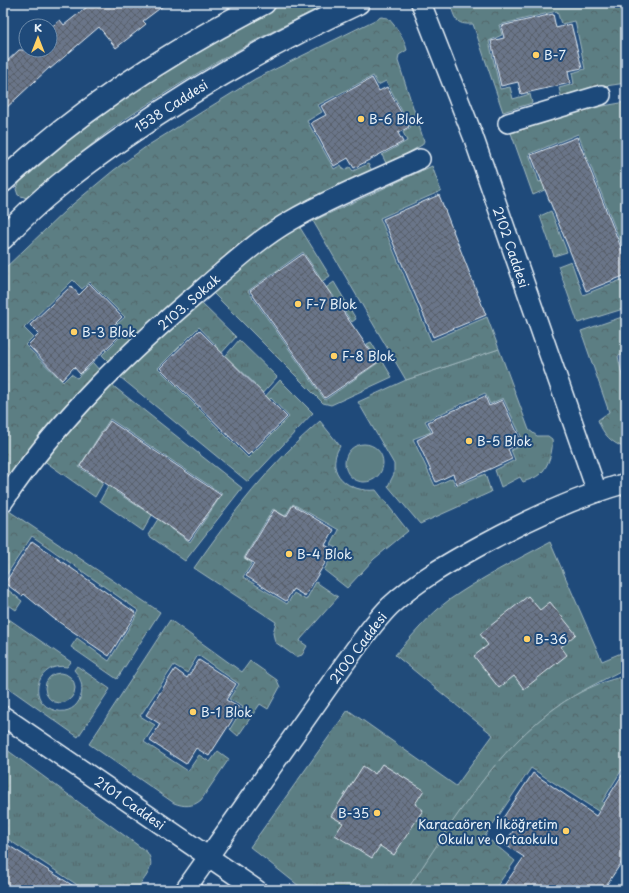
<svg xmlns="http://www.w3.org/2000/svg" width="629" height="893" font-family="'Playpen Sans',sans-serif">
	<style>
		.grass { fill: url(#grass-tufts); stroke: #a2b8be }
		.forest { fill: url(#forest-crowns); stroke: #a2b8be }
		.green { fill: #5b7e83; stroke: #a2b8be }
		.building { fill: url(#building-cross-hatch); stroke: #e8f1f8 }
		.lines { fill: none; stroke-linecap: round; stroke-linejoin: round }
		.street-casing { stroke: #e8f1f8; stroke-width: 22 }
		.secondary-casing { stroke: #e8f1f8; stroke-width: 25 }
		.street { stroke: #1f4a7a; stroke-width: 19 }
		.secondary { stroke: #1f4a7a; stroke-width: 22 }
		.poi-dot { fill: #ffd166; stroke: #1f4a7a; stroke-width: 1.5 }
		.labels { text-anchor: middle; stroke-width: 4; stroke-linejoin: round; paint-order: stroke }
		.poi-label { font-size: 13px; fill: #e8f1f8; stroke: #1f4a7a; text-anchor: start }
		.street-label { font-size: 13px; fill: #e8f1f8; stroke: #1f4a7a }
	</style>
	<defs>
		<pattern id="grass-tufts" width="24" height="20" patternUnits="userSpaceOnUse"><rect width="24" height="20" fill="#5b7e83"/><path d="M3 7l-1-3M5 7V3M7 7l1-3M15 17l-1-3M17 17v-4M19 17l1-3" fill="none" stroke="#526669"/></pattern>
		<pattern id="forest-crowns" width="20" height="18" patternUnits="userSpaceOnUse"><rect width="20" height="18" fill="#5b7e83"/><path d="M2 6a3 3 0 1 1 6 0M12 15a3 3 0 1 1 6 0" fill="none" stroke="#526669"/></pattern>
		<pattern id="building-cross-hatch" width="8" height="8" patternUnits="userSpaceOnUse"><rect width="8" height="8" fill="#6a7589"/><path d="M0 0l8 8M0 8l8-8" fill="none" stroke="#585e6a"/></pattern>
	</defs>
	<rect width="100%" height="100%" fill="#1f4a7a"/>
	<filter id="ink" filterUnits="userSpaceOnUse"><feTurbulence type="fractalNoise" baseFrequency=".025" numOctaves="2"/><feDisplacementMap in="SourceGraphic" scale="8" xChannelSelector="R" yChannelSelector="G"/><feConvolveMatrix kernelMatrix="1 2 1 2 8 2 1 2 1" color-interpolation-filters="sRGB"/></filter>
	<g filter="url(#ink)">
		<g class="grass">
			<path d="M285 3H329C258 37 189 76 124 120 90 144 59 172 27 198L18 195 16 189 20 182 73 137 148 82 230 33Z"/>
			<path d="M334 282 356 319 352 322 332 294 327 297 323 290Z"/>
			<path d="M239 340 277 377 259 397 251 389 255 384 234 364 230 367 222 360Z"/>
			<path d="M499 349 529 430 537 436H548L552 439C554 449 548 468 540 474 536 478 528 480 523 482L520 477 501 487 495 470 515 460 511 450 525 444 503 398 490 404 485 393 425 421 431 432 413 439 435 486 452 478 456 486 485 474 491 492 420 524 388 486 394 474V464L358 402 406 380Z"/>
			<path d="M550 542 602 661 626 651V668C600 682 571 695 547 714 488 761 449 829 407 890H304L250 847 348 710 456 786 493 735 395 655C412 636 429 615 449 600 481 578 516 560 550 542Z"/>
			<path d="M3 747 147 852C157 867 145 877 136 890H85L3 836Z"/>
		</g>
		<g class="forest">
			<path d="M450 3H626V83L592 88 561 96 559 88 574 84 572 73 585 69 575 21 561 24 557 11 499 25 502 35 489 41 500 89 510 87 513 99 530 94 532 103 503 112 473 24C455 25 455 19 450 3Z"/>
			<path d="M381 17 388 18C396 27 404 37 407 50L399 55 398 61 424 141 422 145 387 165 382 155 407 141 403 132 411 128 386 81 378 85 373 76 318 105 322 112 307 121 334 169 341 165 344 170 350 167 353 171 368 164 373 172 131 341 108 361 102 355 122 335 115 326 125 317 90 282 82 289 73 280 24 328 33 337 25 345 63 382 71 374 77 378 93 363 101 372C67 409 31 444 3 486V270L67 209 114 170 147 146 255 79Z"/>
			<path d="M626 102V256L578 134 529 154 539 182 546 180 549 188 533 195 511 133 592 108Z"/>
			<path d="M432 166 441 191 380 218 431 341 487 317 499 349 406 380 313 221Z"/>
			<path d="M551 211 567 252 554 256 540 216Z"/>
			<path d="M299 226 330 276 318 284 314 279 319 275 303 252 248 291 325 400 379 362 367 344 371 342 392 377 331 405 323 403 212 292 259 251Z"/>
			<path d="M571 261 583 295 626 278V293L623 309 578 323 558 266Z"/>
			<path d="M200 302 236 337 218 357 212 351 216 345 199 327 158 368 248 458 289 417 271 398 265 404 262 400 280 380 313 413 248 482 120 377Z"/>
			<path d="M625 316 626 354 618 356 626 396V448C611 443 603 434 598 420L609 412 581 331Z"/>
			<path d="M112 385 242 488 185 561 148 535 158 519 190 542 222 494 110 419 79 467 103 483 95 497 43 460 91 406Z"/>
			<path d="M320 421 340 446C323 474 350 493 376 490L408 531 374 559 347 588 324 570 337 548 331 545 339 530 293 504 285 516 273 509 244 558 252 563 243 577 287 604 294 593 306 600 316 582 338 597 301 639 300 641 307 646 302 655 296 657 275 642 273 633 276 622 194 568C231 515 271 463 320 421Z"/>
			<path d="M113 478 121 483 116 492 147 512 153 504 157 506 143 531 100 501Z"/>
			<path d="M6 509 160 612 117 679 71 647 77 638 109 661 139 611 32 536 3 580V513Z"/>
			<path d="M3 586 22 601 16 610 3 601Z"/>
			<path d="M3 615 71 662 67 667C39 661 26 698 51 709 77 720 92 689 74 670L77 666 110 689 78 737 3 684Z"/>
			<path d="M170 620 242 672 250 661 277 680 280 687 268 709 260 704 238 736 230 729 243 707 229 699 239 684 198 655 187 673 174 665 140 716 155 725 144 742 188 771 199 755 210 762 218 751 229 759 201 800C193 807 184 807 174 803L89 744Z"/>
			<path d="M626 676V763L602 802 626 817V829L531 768 485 836 515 861 494 890H407C460 812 525 696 626 676Z"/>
		</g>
		<g class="green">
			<circle cx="364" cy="463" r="19"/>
			<circle cx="60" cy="688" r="15"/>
		</g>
		<g class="building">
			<path d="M92 3H167L143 21 146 24 116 48 99 27 50 69V67L3 111V65L19 50H50V28L60 20 64 25Z"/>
			<path d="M553 14 556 28 571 24 582 68 568 71 570 83 521 94 518 82 501 86 491 41 504 38 501 26Z"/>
			<path d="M372 78 379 91 387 87 409 127 398 133 403 142 354 168 348 158 334 166 311 123 326 115 321 106Z"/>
			<path d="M577 137 626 260V275L586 291 531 155Z"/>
			<path d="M439 195 486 315 433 337 383 219Z"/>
			<path d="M303 254 378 362 325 398 250 291Z"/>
			<path d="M90 284 122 317 110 329 118 337 80 374 74 367 62 380 28 345 39 334 30 325 71 286 79 295Z"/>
			<path d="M199 330 287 417 248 455 160 368Z"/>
			<path d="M485 396 489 406 502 400 522 443 508 449 512 459 457 484 453 474 436 482 417 440 433 432 428 422Z"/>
			<path d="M110 421 221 495 189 540 80 466Z"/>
			<path d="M293 505 334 530 325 545 333 550 305 596 293 589 286 601 246 576 254 563 245 558 274 510 286 517Z"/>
			<path d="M32 541 136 613 109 656 53 618 24 594 22 596 5 583Z"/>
			<path d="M528 596 540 610 550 602 576 634 561 647 567 655 524 689 514 676 499 688 474 656 488 645 480 634Z"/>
			<path d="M199 660 236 684 226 700 240 708 209 756 196 748 186 764 150 741 160 724 146 715 175 669 187 678Z"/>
			<path d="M382 764 424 790 415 804 423 810 394 855 380 846 372 858 335 835 343 823 331 816 363 766 375 774Z"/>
			<path d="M626 769V856L603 890H501L524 857 504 844 516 827 503 818 533 773 596 816Z"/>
			<path d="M3 842 27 857 80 890H3Z"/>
		</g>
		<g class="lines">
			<g class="street-casing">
				<g id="street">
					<path d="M421 3 473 136 597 492"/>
					<path d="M508 123 601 95"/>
					<path d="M3 502C58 419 130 350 205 287 233 263 260 238 292 220 332 197 378 179 420 159"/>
					<path d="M3 716 257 890"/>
					<path d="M185 890 345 663C359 644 373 623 390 606 418 580 450 562 483 544 529 519 576 497 626 483"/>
				</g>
			</g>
			<g class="secondary-casing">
				<g id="secondary">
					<path d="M3 181C80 109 169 52 264 3"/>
					<path d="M3 238C38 199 81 167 124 137 199 85 276 41 358 3"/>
				</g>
			</g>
			<use href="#street" class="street"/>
			<use href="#secondary" class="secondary"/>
		</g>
	</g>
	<g class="poi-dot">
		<circle cx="536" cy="55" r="4"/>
		<circle cx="361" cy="119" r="4"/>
		<circle cx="298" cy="304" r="4"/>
		<circle cx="74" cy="332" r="4"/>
		<circle cx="334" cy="356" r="4"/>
		<circle cx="469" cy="441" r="4"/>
		<circle cx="289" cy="554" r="4"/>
		<circle cx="527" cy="639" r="4"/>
		<circle cx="193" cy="712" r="4"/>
		<circle cx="377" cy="813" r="4"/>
		<circle cx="566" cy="831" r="4"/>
	</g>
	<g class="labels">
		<g class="poi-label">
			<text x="544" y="60">B-7</text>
			<text x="369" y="124">B-6 Blok</text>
			<text x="306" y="309">F-7 Blok</text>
			<text x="82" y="337">B-3 Blok</text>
			<text x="342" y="361">F-8 Blok</text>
			<text x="477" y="446">B-5 Blok</text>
			<text x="297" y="559">B-4 Blok</text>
			<text x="535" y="644">B-36</text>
			<text x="201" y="717">B-1 Blok</text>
			<text x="369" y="818" text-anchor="end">B-35</text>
			<text x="558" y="829" text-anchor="end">Karacaören İlköğretim<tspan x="558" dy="15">Okulu ve Ortaokulu</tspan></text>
		</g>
		<g class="street-label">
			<text transform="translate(171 106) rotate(-33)" y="5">1538 Caddesi</text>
			<text transform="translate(511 247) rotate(71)" y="5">2102 Caddesi</text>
			<text transform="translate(189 302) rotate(-41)" y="5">2103. Sokak</text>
			<text transform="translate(358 648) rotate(-53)" y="5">2100 Caddesi</text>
			<text transform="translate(130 803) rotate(35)" y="5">2101 Caddesi</text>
		</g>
	</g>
	<rect width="629" height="893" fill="none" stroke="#1f4a7a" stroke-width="16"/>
	<rect x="8" y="8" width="613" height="877" fill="none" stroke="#e8f1f8" stroke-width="1.5" filter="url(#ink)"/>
	<g transform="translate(38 38)"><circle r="19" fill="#1f4a7a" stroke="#6f8dac"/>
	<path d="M0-3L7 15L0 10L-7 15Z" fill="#ffd166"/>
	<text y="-6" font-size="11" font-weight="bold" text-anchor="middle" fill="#e8f1f8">K</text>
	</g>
</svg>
